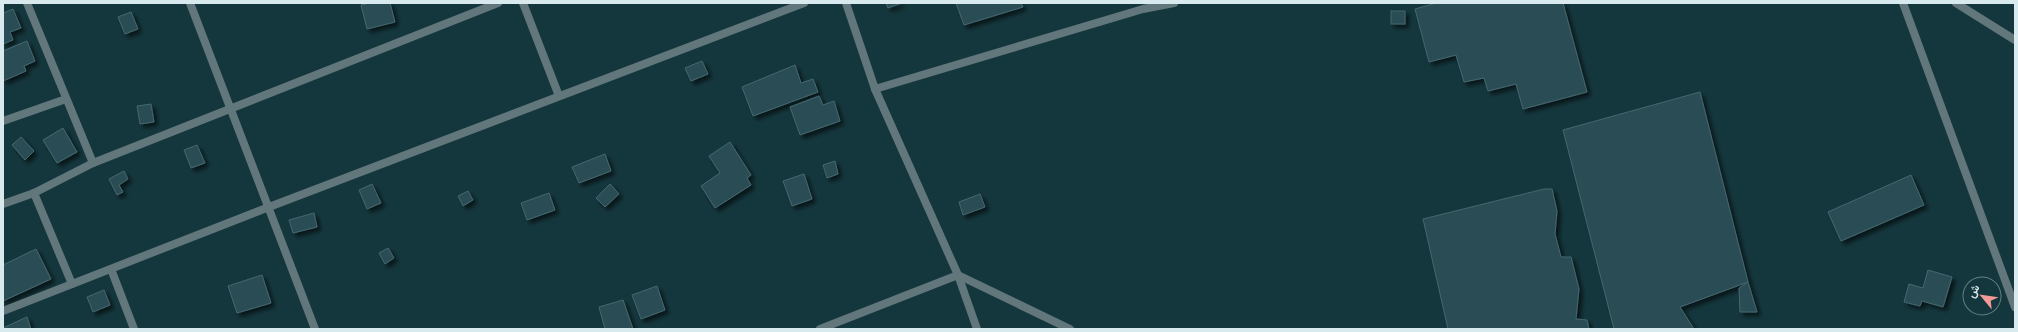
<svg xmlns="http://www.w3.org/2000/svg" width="2018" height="332" font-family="'Alegreya Sans',Vazirmatn,sans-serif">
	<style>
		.building { fill: #2b4d54; stroke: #45676f; filter: url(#shadow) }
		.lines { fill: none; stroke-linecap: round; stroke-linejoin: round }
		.minor { stroke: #62777c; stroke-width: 8 }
	</style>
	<defs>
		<filter id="shadow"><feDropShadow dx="3.5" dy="3.5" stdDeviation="2" flood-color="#0009"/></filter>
	</defs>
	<rect width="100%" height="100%" fill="#14373d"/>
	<g class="building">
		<path d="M370 3H390L395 22 367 29 361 5Z"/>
		<path d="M886 3H902L888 8Z"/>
		<path d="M956 3H1021L1023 7 964 25Z"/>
		<path d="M1436 3H1563L1587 92 1523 109 1516 84 1488 91 1484 78 1464 82 1456 55 1429 62 1415 9Z"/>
		<path d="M13 9 21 28 10 32 13 40 3 44V13Z"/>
		<rect x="1391" y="11" width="14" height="13"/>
		<path d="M131 12 138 29 125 34 118 17Z"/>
		<path d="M27 41 35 61 24 66 26 71 3 81V51Z"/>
		<path d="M702 61 708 74 691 81 685 68Z"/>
		<path d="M795 65 801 83 813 79 818 92 753 116 742 87Z"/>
		<path d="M1700 92 1748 282 1680 307 1694 329H1614L1563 130Z"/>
		<path d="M819 96 823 105 834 101 840 121 800 135 790 107Z"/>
		<path d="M151 104 154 122 140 124 137 106Z"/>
		<path d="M63 128 77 152 57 163 43 140Z"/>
		<path d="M21 137 34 151 25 160 12 145Z"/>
		<path d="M730 142 751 175 747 178 751 185 715 208 701 186 720 173 709 156Z"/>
		<path d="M197 145 205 163 191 168 184 150Z"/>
		<path d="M605 154 611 171 579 183 572 167Z"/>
		<path d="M835 161 838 174 827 178 823 165Z"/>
		<path d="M124 171 128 179 119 185 123 192 117 195 109 179Z"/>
		<path d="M804 174 812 199 792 206 783 181Z"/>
		<path d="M1911 175 1924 205 1841 241 1828 212Z"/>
		<path d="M372 184 381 203 367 209 359 190Z"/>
		<path d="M610 184 619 194 605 207 596 198Z"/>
		<path d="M1544 189H1552L1557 211 1555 234 1561 257H1571L1579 289 1576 319 1587 320 1589 329H1448L1423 219Z"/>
		<path d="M468 191 473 200 463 206 458 196Z"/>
		<path d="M549 193 555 210 527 220 521 203Z"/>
		<path d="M980 194 985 207 963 215 959 202Z"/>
		<path d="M314 213 317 227 293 233 289 220Z"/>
		<path d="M388 248 394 258 385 264 379 253Z"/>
		<path d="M36 249 51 279 3 301V265Z"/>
		<path d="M1928 270 1952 277 1943 307 1922 301 1920 306 1904 302 1909 284 1923 288Z"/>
		<path d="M262 275 271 303 237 313 228 286Z"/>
		<path d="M1748 282 1757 312H1740L1739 288Z"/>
		<path d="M657 286 665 310 641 319 632 295Z"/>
		<path d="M104 290 110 305 93 312 87 297Z"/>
		<path d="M623 300 633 329H605L599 307Z"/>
		<path d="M27 317 31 329H3V328Z"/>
	</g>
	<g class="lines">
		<g class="minor">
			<path d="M27 3 93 163"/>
			<path d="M190 3 315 329"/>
			<path d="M523 3 559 96"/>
			<path d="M846 3 875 89 958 275 1070 329"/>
			<path d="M1903 3 2015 307"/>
			<path d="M1956 3 2015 40"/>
			<path d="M875 89 1143 9 1174 3"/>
			<path d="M3 121 66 99"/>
			<path d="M34 193 72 284"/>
			<path d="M3 204 34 193 93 163 498 3"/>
			<path d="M111 269 134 329"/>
			<path d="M3 311 269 207 804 3"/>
			<path d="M820 329 958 275 977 329"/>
		</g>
	</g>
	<rect width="2018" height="332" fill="none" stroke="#d8eaee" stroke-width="8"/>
	<g transform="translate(1982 296) rotate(299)"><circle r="19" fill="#14373d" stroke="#627f84"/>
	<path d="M0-3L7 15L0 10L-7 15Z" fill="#f59b97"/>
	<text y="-6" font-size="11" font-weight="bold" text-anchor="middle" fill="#d8eaee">ش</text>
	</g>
</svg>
